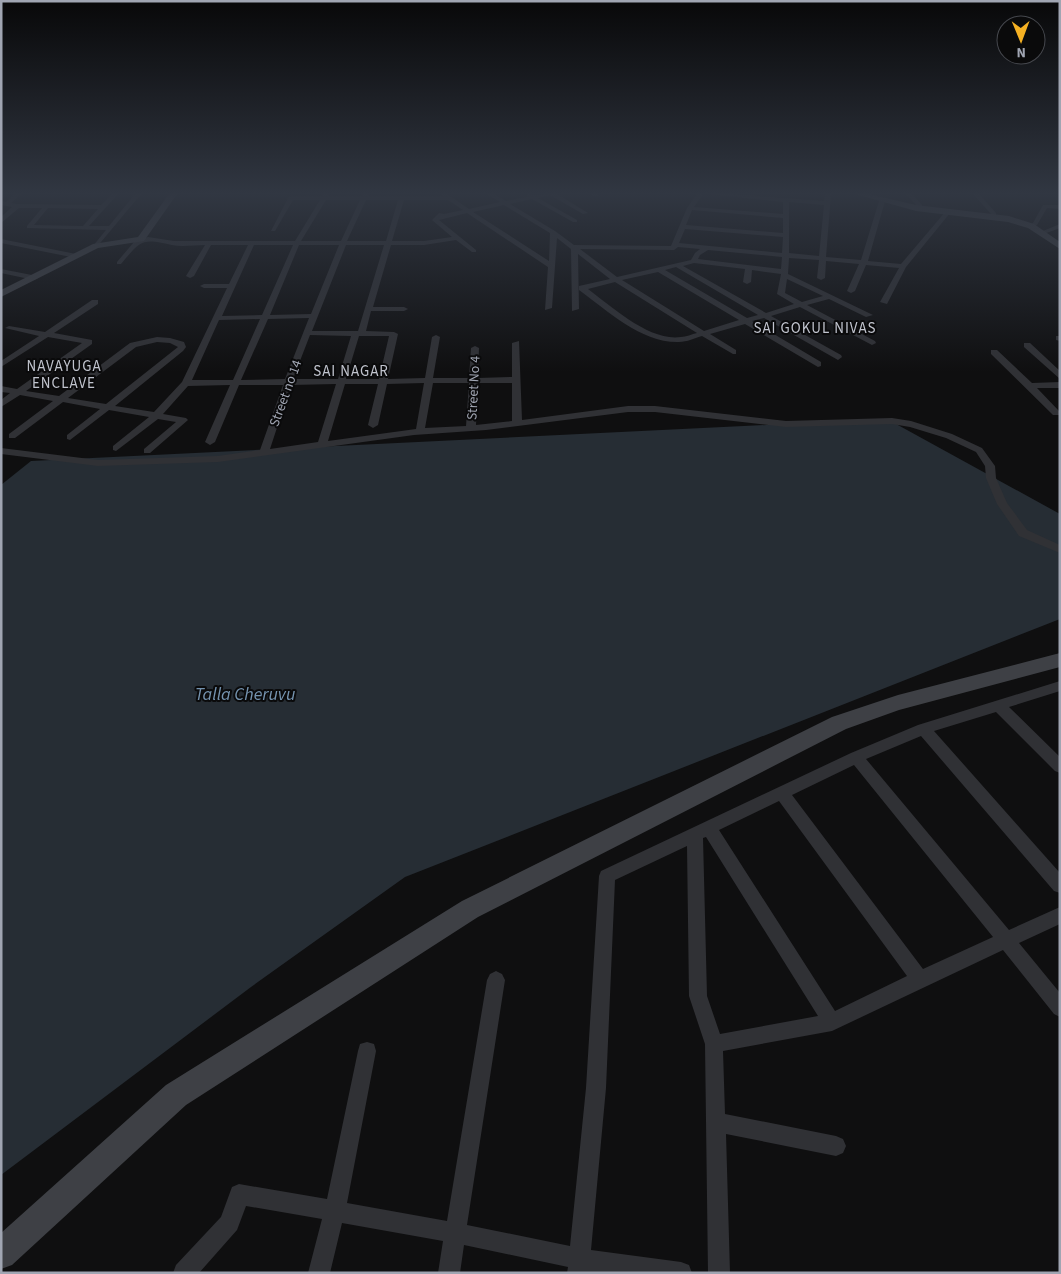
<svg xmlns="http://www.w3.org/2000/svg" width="1061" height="1274" font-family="'Source Sans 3',sans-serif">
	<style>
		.water { fill: #262d34 }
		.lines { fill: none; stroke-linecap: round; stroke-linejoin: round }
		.street { fill: #303135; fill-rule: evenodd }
		.secondary { fill: #3e4045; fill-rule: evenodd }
		.labels { text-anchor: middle; stroke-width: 4; stroke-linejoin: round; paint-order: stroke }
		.far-street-label { font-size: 14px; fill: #a0a5b2; stroke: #0a0a0b }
		.far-neighbourhood-label { font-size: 15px; letter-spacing: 1px; fill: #c1c4ce; stroke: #0a0a0b }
		.water-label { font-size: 18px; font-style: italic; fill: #7593af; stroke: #0a0a0b }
	</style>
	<rect width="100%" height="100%" fill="#0f0f10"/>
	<path class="water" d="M887 419 1060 514V619L405 877 251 987 1 1175V485L31 461Z"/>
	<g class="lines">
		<g class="street">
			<path d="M15 194H21L11 203 17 204 101 205 112 194H118L89 226H109L135 194H141L96 248 93 246 106 230 27 228V226L42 208H19L1 223V217L12 207 1 205V201L6 202ZM48 208 98 209 83 226 34 225Z"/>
			<path d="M323 194H329L328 196H362L363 194H369L368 196H443L441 194H447L469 209 500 202 487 194H494L506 201 527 197V194L534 195 557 194 588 213 583 214 550 195 538 198 577 220V222H573L532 199 510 204 555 231 574 245 671 246 687 208 697 194H703L694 207 783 214V202L710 194H730L824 201 825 194H831L826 257 861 260 879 201 882 199 885 201 868 261 901 264 946 211H950V213L906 267 887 304 880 302 899 268 866 265 855 291 851 293 847 291 859 264 826 261 825 278 821 280 817 278 819 260 789 258 788 274 873 315 866 317 829 299 807 305 875 341 876 343 872 345 800 307 771 316 841 355 842 357 838 360 764 318 752 321 821 362V366L818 367 745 324 710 334 736 350V354H733L702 336C695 338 687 342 679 342 641 343 608 311 579 290V286L610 279 578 254 579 309 572 311 571 249 557 238 552 308 545 310 548 267 467 213 439 220 476 250V252H472L456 240 424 245H391L373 307H404L408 309 404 311H371L366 331 394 332 398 334 388 379 425 378 432 337 436 335 440 337 433 378H469L471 348 475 346 479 348 478 378 512 377V343L519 341 522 420 628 406H655L786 421 892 418 911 421 952 434 982 448 995 466 996 478 1007 503 1027 530 1060 545V553L1019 536 997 504 986 478 985 466 976 452 946 438 910 427 892 424 786 427 655 412H628L486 430 414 435 218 462 98 466 1 454V448L98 460 218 456 260 450 283 385H239L215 442 210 445 205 442 230 385 188 386 163 414 186 418 188 420 150 453H144V449L176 422 158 419 116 451 113 450V446L149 417 109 410 70 440 67 439V435L100 409 63 402 15 438H9V434L53 401 20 395 1 407V400L10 393 1 392V386L17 389 82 343 48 337 1 367V361L39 336 5 328 9 326 45 332 92 300H98V304L54 333 92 340V344L26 391 59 396 130 343 157 337 170 338 184 342 186 347 183 351 115 406 154 412 182 382 227 288H204L200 286 204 284H229L248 245H211L194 276 190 278 186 276 205 245C194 245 182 247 172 245 142 238 141 240 121 264H117V262L134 242 148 237 174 241H295L320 200H293L275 231H271L288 198 291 196H322ZM326 200H360L341 241H301ZM366 200H398L386 241H347ZM404 200H448L463 210 444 214 439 213 432 220 452 237 424 241H392ZM789 202 824 205 819 256 789 253ZM504 205 550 233 549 261 473 212ZM692 210 783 218V233L686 225ZM685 229 783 237 782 253 679 243ZM254 245H293L262 315 222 316ZM299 245H339L311 314 270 315ZM346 245H384L358 331H312ZM678 247 700 249 695 253 691 260 617 277 580 249 674 250ZM708 250 782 257 781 269 698 259 700 255ZM694 263 745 269 743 282 747 284 751 282 752 270 781 274 777 294 794 304 766 313 683 266ZM676 267 758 315 747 318 665 270ZM658 272 739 320 704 331 622 280ZM787 279 823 296 802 302 785 293ZM615 282 697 333C692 334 686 337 681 337 650 342 611 306 588 289ZM309 318 285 379 241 380 268 319ZM260 319 233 380H192L219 320ZM310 335 351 336 338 379H293ZM359 336H389L379 379H346ZM157 342 170 343 178 347 106 404 68 398 136 347ZM424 383 416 429 328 441 345 384H378L368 425 373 428 378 425 387 384ZM433 383H469L466 426 425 428ZM478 383H512V421L476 425ZM336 384 318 442 270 449 291 385Z"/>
			<path d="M591 194H598L599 195 596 197Z"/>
			<path d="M906 194H912L922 205V207H918Z"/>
			<path d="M973 194H979L996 213V218H992L991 214Z"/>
			<path d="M1043 205H1060V209L1047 208 1037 225 1029 227 1028 226 1033 223Z"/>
			<path d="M1060 224V228L1041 235 1038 233Z"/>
			<path d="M1 239 76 254 79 256 76 258 1 243Z"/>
			<path d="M1 269 37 276 38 278 34 280 1 273Z"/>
			<path d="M1056 336H1060V341L1056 340Z"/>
			<path d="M1024 343H1030L1060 371V379L1024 347Z"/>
			<path d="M991 350H997L1032 383 1060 382V388H1037L1059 411V415H1053L991 354Z"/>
			<path d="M1060 681V691L1009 707 1060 757V773L1055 771 996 712 934 731 1060 873V893L1054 891 921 736 866 759 1009 930 1060 907V924L1019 943 1060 993V1017L1054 1014 1003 950 832 1031 723 1051 725 1114 836 1136 843 1139 846 1146 843 1153 836 1156 726 1134 730 1273H708L705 1044 689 996 687 846 615 880 606 1088 591 1250 681 1262 689 1265 692 1273H567L568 1267 464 1245 460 1273H438L443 1241 342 1223 330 1273H308L322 1219 246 1206 237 1230 199 1273H173L176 1265 221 1217 232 1187 239 1184 327 1199 358 1051 360 1044 367 1042 374 1044 376 1051 347 1203 447 1221 487 980 490 974 496 971 502 974 505 980 467 1225 570 1246 586 1088 599 876 601 871 851 753 918 725ZM854 765 993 937 923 969 792 795ZM779 801 907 976 835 1011 719 830ZM706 837 818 1016 720 1034 707 996 703 838Z"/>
		</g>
		<g class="secondary">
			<path d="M169 194H177L144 241 98 248 1 297V290L93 244 138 237Z"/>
			<path d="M855 194H868L916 205 1009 216 1034 224 1060 242V249L1028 228 1008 222 916 211Z"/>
			<path d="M1060 653V667L899 710 846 729 478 917 186 1105 12 1265 1 1269V1233L166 1085 462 901 832 717 898 695Z"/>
		</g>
	</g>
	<linearGradient id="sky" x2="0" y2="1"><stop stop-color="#080809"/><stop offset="0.52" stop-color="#313742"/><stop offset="1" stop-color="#313742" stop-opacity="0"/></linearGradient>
	<rect width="1061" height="372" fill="url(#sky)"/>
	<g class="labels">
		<g class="far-street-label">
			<text transform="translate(473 388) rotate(-87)" y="5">Street No 4</text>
			<text transform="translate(285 393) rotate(-70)" y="5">Street no 14</text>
		</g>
		<g class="far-neighbourhood-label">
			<text x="815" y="333">SAI GOKUL NIVAS</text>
			<text x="64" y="371">NAVAYUGA<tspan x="64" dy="17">ENCLAVE</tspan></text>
			<text x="351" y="376">SAI NAGAR</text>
		</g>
		<g class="water-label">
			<text x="245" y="700">Talla Cheruvu</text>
		</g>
	</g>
	<rect width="1061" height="1274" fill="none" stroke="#a0a5b2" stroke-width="5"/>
	<g transform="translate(1021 40) rotate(179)"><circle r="24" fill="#0a0a0b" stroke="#46484e"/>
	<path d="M0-4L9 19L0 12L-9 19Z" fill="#f5b123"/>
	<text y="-8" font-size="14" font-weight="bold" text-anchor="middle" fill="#a0a5b2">N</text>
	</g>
</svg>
